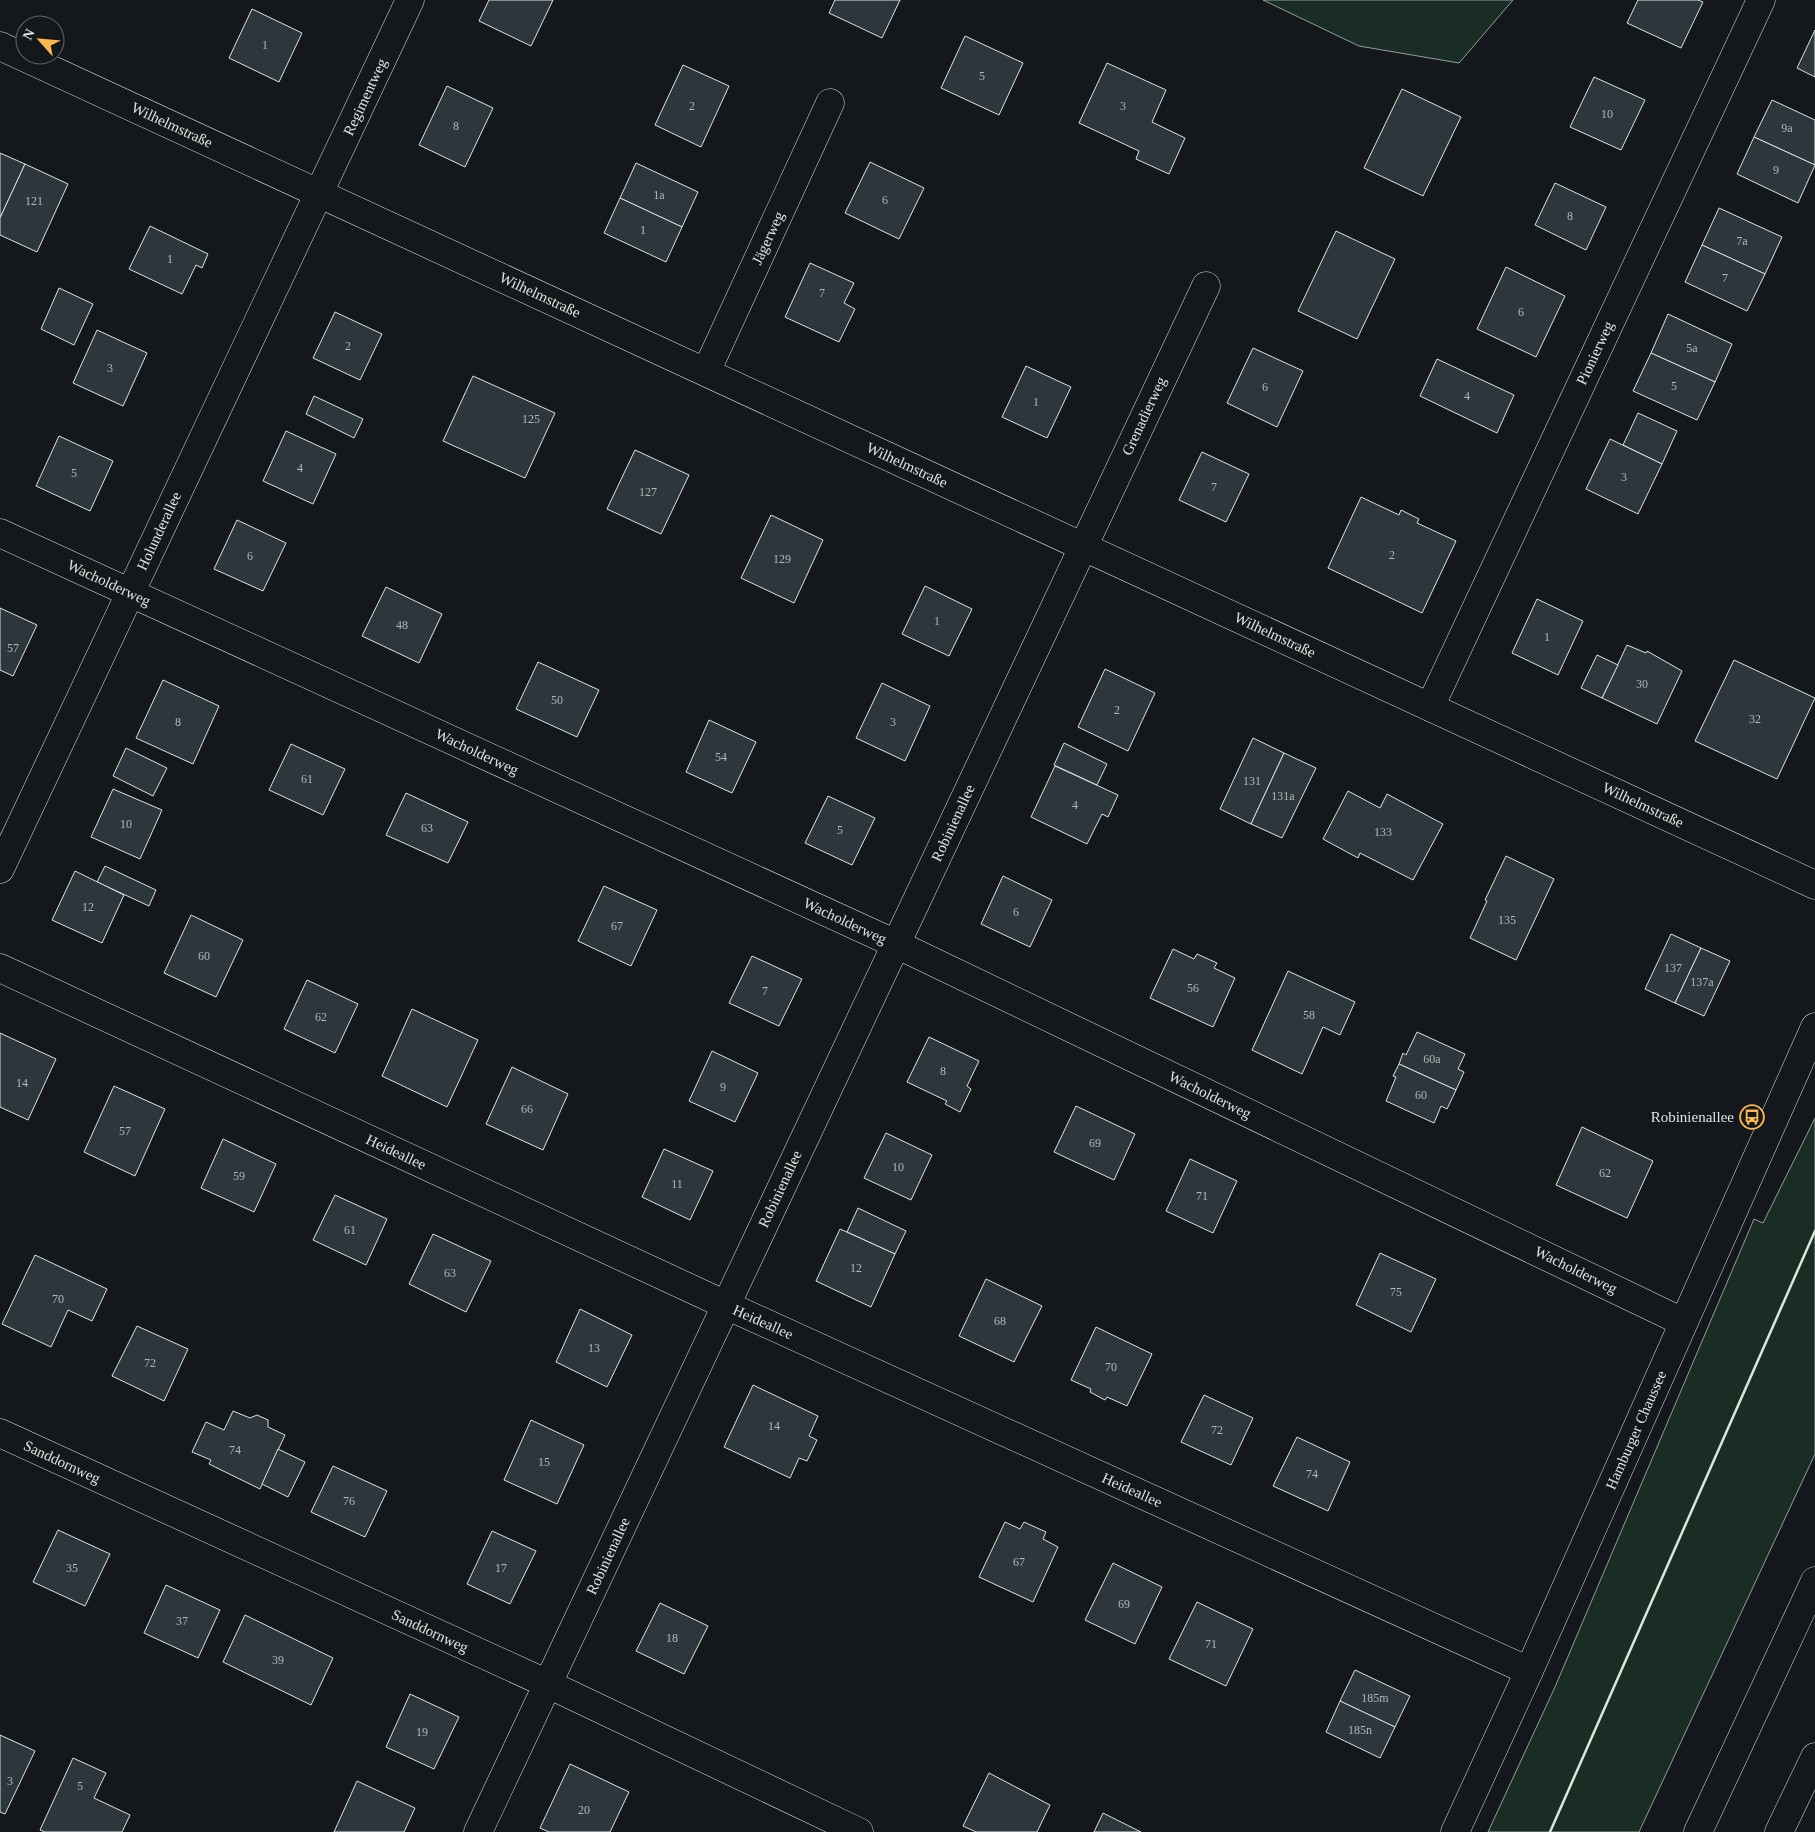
<svg xmlns="http://www.w3.org/2000/svg" width="1815" height="1832" font-family="'Times New Roman',serif">
	<style>
		.green { fill: #1a2d24; stroke: #939e99 }
		.building { fill: #2c363c; stroke: #d8e6dc }
		.lines { fill: none; stroke-linecap: round; stroke-linejoin: round }
		.minor-casing { stroke: #d8e6dc; stroke-width: 29 }
		.highway-casing { stroke: #d8e6dc; stroke-width: 29 }
		.minor { stroke: #14181c; stroke-width: 28 }
		.highway { stroke: #14181c; stroke-width: 28 }
		.wall { stroke: #d8e6dc; stroke-width: 2.5 }
		.labels { text-anchor: middle; stroke-width: 4; stroke-linejoin: round; paint-order: stroke }
		.number-label { font-size: 12px; fill: #adbab4 }
		.street-label { font-size: 15px; fill: #d8e6dc; stroke: #14181c }
		.poi-label { font-size: 15px; fill: #d8e6dc; stroke: #14181c; text-anchor: end }
	</style>
	<rect width="100%" height="100%" fill="#14181c"/>
	<g class="green">
		<path d="M1263 0H1513L1459 63 1359 46Z"/>
		<path d="M1815 1118V1454L1639 1832H1488L1555 1687 1754 1219 1763 1223Z"/>
	</g>
	<g class="building">
		<path d="M489 0H553L531 46 479 21Z"/>
		<path d="M835 0H900L882 38 829 13Z"/>
		<path d="M1638 0H1698L1703 2 1681 48 1627 23Z"/>
		<path d="M252 9 302 33 279 82 229 58Z"/>
		<path d="M1815 30V77L1797 68Z"/>
		<path d="M965 36 1023 63 999 115 941 88Z"/>
		<path d="M1107 63 1166 90 1152 122 1185 138 1169 174 1136 159 1139 151 1079 123Z"/>
		<path d="M683 65 729 86 701 147 655 125Z"/>
		<path d="M1594 77 1645 100 1621 150 1570 127Z"/>
		<path d="M447 86 493 108 465 167 419 145Z"/>
		<path d="M1402 89 1461 117 1423 196 1364 168Z"/>
		<path d="M1772 100 1815 120V165L1754 137Z"/>
		<path d="M1754 137 1815 165 1798 203 1737 174Z"/>
		<path d="M0 153 25 164 0 218Z"/>
		<path d="M870 162 924 188 899 239 845 213Z"/>
		<path d="M636 163 698 192 682 227 620 198Z"/>
		<path d="M25 164 68 184 37 252 0 235V218Z"/>
		<path d="M1555 183 1606 207 1586 250 1535 225Z"/>
		<path d="M620 198 682 227 666 262 604 233Z"/>
		<path d="M1719 208 1782 237 1765 274 1702 245Z"/>
		<path d="M150 226 208 254 202 268 196 265 182 294 129 269Z"/>
		<path d="M1336 231 1395 259 1357 339 1298 311Z"/>
		<path d="M1702 245 1765 274 1747 311 1685 282Z"/>
		<path d="M810 263 854 283 844 303 855 309 839 342 785 317Z"/>
		<path d="M1506 267 1565 296 1536 357 1477 329Z"/>
		<path d="M59 288 93 304 74 345 41 329Z"/>
		<path d="M335 312 382 334 360 380 313 358Z"/>
		<path d="M1668 314 1732 344 1715 382 1651 353Z"/>
		<path d="M97 330 147 353 123 406 73 383Z"/>
		<path d="M1253 348 1303 371 1277 427 1227 403Z"/>
		<path d="M1651 353 1715 382 1697 420 1633 391Z"/>
		<path d="M1437 359 1514 395 1497 433 1420 396Z"/>
		<path d="M1026 366 1071 387 1047 438 1002 417Z"/>
		<path d="M473 376 555 413 525 478 443 441Z"/>
		<path d="M314 396 363 419 354 438 306 414Z"/>
		<path d="M1638 413 1677 431 1662 464 1623 445Z"/>
		<path d="M286 431 336 454 313 504 263 481Z"/>
		<path d="M59 436 113 461 90 511 36 486Z"/>
		<path d="M1610 439 1662 464 1638 514 1586 489Z"/>
		<path d="M635 450 689 475 661 534 607 509Z"/>
		<path d="M1202 452 1249 474 1226 522 1179 500Z"/>
		<path d="M1361 497 1399 515 1401 510 1419 519 1417 523 1456 541 1422 613 1328 568Z"/>
		<path d="M771 515 823 540 794 603 741 578Z"/>
		<path d="M237 520 286 543 263 591 214 569Z"/>
		<path d="M925 586 972 609 949 656 902 634Z"/>
		<path d="M386 587 442 614 419 663 362 636Z"/>
		<path d="M1537 599 1583 621 1558 675 1512 653Z"/>
		<path d="M0 608 37 625 13 676 0 670Z"/>
		<path d="M1627 645 1646 653 1647 651 1682 671 1657 724 1602 698Z"/>
		<path d="M1597 655 1618 665 1602 698 1581 688Z"/>
		<path d="M1734 660 1815 698 1777 779 1695 741Z"/>
		<path d="M538 662 599 690 577 737 516 709Z"/>
		<path d="M1105 669 1155 693 1128 751 1078 727Z"/>
		<path d="M163 680 219 706 193 764 136 738Z"/>
		<path d="M882 683 930 706 905 761 856 738Z"/>
		<path d="M709 720 756 742 732 793 686 772Z"/>
		<path d="M1253 738 1284 753 1251 824 1220 809Z"/>
		<path d="M1064 743 1107 764 1097 785 1054 765Z"/>
		<path d="M291 744 345 769 323 815 269 790Z"/>
		<path d="M126 748 167 768 153 796 113 776Z"/>
		<path d="M1284 753 1316 768 1282 838 1251 824Z"/>
		<path d="M1055 766 1118 795 1108 817 1102 814 1087 844 1031 817Z"/>
		<path d="M113 789 162 810 140 859 91 837Z"/>
		<path d="M1348 791 1380 808 1387 794 1443 824 1413 880 1360 853 1358 858 1323 839Z"/>
		<path d="M406 793 468 822 448 863 386 835Z"/>
		<path d="M828 796 875 818 852 865 805 843Z"/>
		<path d="M1506 856 1554 879 1516 960 1470 938 1487 901 1485 900Z"/>
		<path d="M105 866 156 890 149 906 97 882Z"/>
		<path d="M75 871 124 895 102 943 52 920Z"/>
		<path d="M1003 876 1052 900 1030 947 981 924Z"/>
		<path d="M604 886 657 910 631 966 578 941Z"/>
		<path d="M191 915 243 940 216 997 164 973Z"/>
		<path d="M1671 934 1701 948 1675 1003 1645 989Z"/>
		<path d="M1701 948 1730 961 1704 1016 1675 1003Z"/>
		<path d="M1173 949 1194 959 1197 954 1217 963 1214 968 1235 978 1213 1027 1150 998Z"/>
		<path d="M752 956 802 979 779 1026 729 1003Z"/>
		<path d="M1288 971 1355 1002 1340 1035 1323 1027 1302 1074 1252 1050Z"/>
		<path d="M307 980 358 1004 335 1053 284 1029Z"/>
		<path d="M412 1009 478 1040 447 1107 382 1076Z"/>
		<path d="M1417 1032 1465 1054 1458 1069 1464 1072 1456 1090 1399 1064 1403 1053 1406 1055Z"/>
		<path d="M0 1033 56 1059 28 1120 0 1107Z"/>
		<path d="M929 1037 979 1061 967 1086 971 1089 960 1112 945 1104 947 1101 907 1082Z"/>
		<path d="M712 1051 758 1073 735 1122 689 1101Z"/>
		<path d="M1399 1064 1456 1090 1447 1109 1441 1106 1434 1123 1386 1101 1396 1077 1393 1076Z"/>
		<path d="M512 1067 568 1094 543 1150 486 1124Z"/>
		<path d="M114 1086 165 1109 135 1176 84 1152Z"/>
		<path d="M1076 1106 1135 1134 1114 1180 1054 1152Z"/>
		<path d="M1582 1127 1653 1161 1627 1218 1556 1185Z"/>
		<path d="M886 1133 932 1155 911 1200 864 1178Z"/>
		<path d="M223 1139 276 1164 254 1212 201 1188Z"/>
		<path d="M664 1149 713 1171 690 1220 642 1197Z"/>
		<path d="M1190 1159 1237 1181 1213 1233 1166 1211Z"/>
		<path d="M335 1195 387 1219 366 1265 313 1240Z"/>
		<path d="M858 1208 906 1231 895 1254 847 1232Z"/>
		<path d="M840 1229 895 1254 871 1307 816 1281Z"/>
		<path d="M433 1234 491 1261 466 1312 409 1284Z"/>
		<path d="M1380 1253 1436 1279 1411 1332 1356 1305Z"/>
		<path d="M35 1255 107 1289 92 1321 68 1310 51 1347 2 1324Z"/>
		<path d="M986 1279 1042 1306 1014 1362 959 1336Z"/>
		<path d="M580 1309 632 1335 607 1387 556 1362Z"/>
		<path d="M137 1326 188 1349 164 1401 112 1376Z"/>
		<path d="M1096 1327 1152 1354 1127 1406 1107 1397 1105 1400 1090 1392 1091 1389 1071 1380Z"/>
		<path d="M753 1385 818 1416 809 1436 817 1440 807 1461 799 1458 790 1478 724 1447Z"/>
		<path d="M1204 1395 1253 1418 1231 1465 1181 1442Z"/>
		<path d="M233 1411 250 1418 257 1415 268 1420V1427L285 1435 260 1489 209 1464 211 1460 192 1452 206 1422 224 1430Z"/>
		<path d="M531 1420 584 1445 557 1504 504 1480Z"/>
		<path d="M1297 1437 1350 1462 1328 1511 1273 1486Z"/>
		<path d="M278 1449 305 1462 288 1497 262 1484Z"/>
		<path d="M333 1466 387 1491 365 1537 311 1512Z"/>
		<path d="M1005 1522 1020 1529 1024 1522 1046 1532 1043 1539 1058 1547 1033 1602 979 1577Z"/>
		<path d="M58 1530 110 1554 85 1606 33 1582Z"/>
		<path d="M492 1531 536 1551 510 1604 467 1584Z"/>
		<path d="M1113 1563 1162 1587 1135 1644 1085 1620Z"/>
		<path d="M166 1585 220 1610 198 1658 144 1633Z"/>
		<path d="M1197 1602 1253 1629 1226 1686 1169 1659Z"/>
		<path d="M660 1603 708 1626 684 1674 636 1651Z"/>
		<path d="M245 1615 333 1658 311 1705 223 1662Z"/>
		<path d="M1355 1670 1410 1696 1395 1727 1340 1701Z"/>
		<path d="M410 1694 459 1717 434 1769 386 1747Z"/>
		<path d="M1340 1701 1395 1727 1380 1758 1326 1732Z"/>
		<path d="M0 1735 35 1751 5 1814 0 1812Z"/>
		<path d="M73 1758 106 1773 94 1798 130 1815 122 1832H45L40 1830Z"/>
		<path d="M570 1764 629 1792 610 1832H549L540 1828Z"/>
		<path d="M989 1773 1050 1805 1037 1832H976L963 1826Z"/>
		<path d="M357 1781 415 1808 404 1832H334Z"/>
		<path d="M1103 1813 1141 1832H1094Z"/>
	</g>
	<g class="lines">
		<g class="minor-casing">
			<g id="minor">
				<path d="M0 46 1815 885"/>
				<path d="M706 372 830 103"/>
				<path d="M0 533 896 944 1683 1322"/>
				<path d="M1430 707 1761 0"/>
				<path d="M0 869 410 0"/>
				<path d="M0 968 726 1305 1529 1671"/>
				<path d="M0 1433 548 1684 859 1832"/>
				<path d="M478 1832 1206 286"/>
				<path d="M1455 1832 1529 1671 1815 1027"/>
			</g>
		</g>
		<g class="highway-casing">
			<g id="highway">
				<path d="M1698 1832 1815 1581"/>
				<path d="M1779 1832 1815 1757"/>
			</g>
		</g>
		<use href="#minor" class="minor"/>
		<use href="#highway" class="highway"/>
		<path class="wall" d="M1550 1832 1815 1231"/>
	</g>
	<defs>
		<g id="bus-ring" transform="scale(1.25)"><circle r="9.5" fill="#14181c" stroke="#ffb74d" stroke-width="1.5"/><path d="M-5-6H5V4H4V6H2V4H-2V6H-4V4H-5ZM-3.5-4V0h7V-4ZM-3.5 1.2v1.5H-2V1.2ZM2 1.2v1.5H3.5V1.2Z" fill="#ffb74d"/></g>
	</defs>
	<g fill-rule="evenodd">
		<use href="#bus-ring" x="1752" y="1117"/>
	</g>
	<g class="labels">
		<g class="number-label">
			<text x="265" y="49">1</text>
			<text x="982" y="80">5</text>
			<text x="692" y="110">2</text>
			<text x="1123" y="110">3</text>
			<text x="1607" y="118">10</text>
			<text x="456" y="130">8</text>
			<text x="1787" y="132">9a</text>
			<text x="1776" y="174">9</text>
			<text x="659" y="199">1a</text>
			<text x="885" y="204">6</text>
			<text x="34" y="205">121</text>
			<text x="1570" y="220">8</text>
			<text x="643" y="234">1</text>
			<text x="1742" y="245">7a</text>
			<text x="170" y="263">1</text>
			<text x="1725" y="282">7</text>
			<text x="822" y="297">7</text>
			<text x="1521" y="316">6</text>
			<text x="348" y="350">2</text>
			<text x="1692" y="352">5a</text>
			<text x="110" y="372">3</text>
			<text x="1674" y="390">5</text>
			<text x="1265" y="391">6</text>
			<text x="1467" y="400">4</text>
			<text x="1036" y="406">1</text>
			<text x="531" y="423">125</text>
			<text x="300" y="472">4</text>
			<text x="74" y="477">5</text>
			<text x="1624" y="481">3</text>
			<text x="1214" y="491">7</text>
			<text x="648" y="496">127</text>
			<text x="1392" y="559">2</text>
			<text x="250" y="560">6</text>
			<text x="782" y="563">129</text>
			<text x="937" y="625">1</text>
			<text x="402" y="629">48</text>
			<text x="1547" y="641">1</text>
			<text x="13" y="652">57</text>
			<text x="1642" y="688">30</text>
			<text x="557" y="704">50</text>
			<text x="1117" y="714">2</text>
			<text x="1755" y="723">32</text>
			<text x="178" y="726">8</text>
			<text x="893" y="726">3</text>
			<text x="721" y="761">54</text>
			<text x="307" y="783">61</text>
			<text x="1252" y="785">131</text>
			<text x="1283" y="800">131a</text>
			<text x="1075" y="809">4</text>
			<text x="126" y="828">10</text>
			<text x="427" y="832">63</text>
			<text x="840" y="834">5</text>
			<text x="1383" y="836">133</text>
			<text x="88" y="911">12</text>
			<text x="1016" y="916">6</text>
			<text x="1507" y="924">135</text>
			<text x="617" y="930">67</text>
			<text x="204" y="960">60</text>
			<text x="1673" y="972">137</text>
			<text x="1702" y="986">137a</text>
			<text x="1193" y="992">56</text>
			<text x="765" y="995">7</text>
			<text x="1309" y="1019">58</text>
			<text x="321" y="1021">62</text>
			<text x="1432" y="1063">60a</text>
			<text x="943" y="1075">8</text>
			<text x="22" y="1087">14</text>
			<text x="723" y="1091">9</text>
			<text x="1421" y="1099">60</text>
			<text x="527" y="1113">66</text>
			<text x="125" y="1135">57</text>
			<text x="1095" y="1147">69</text>
			<text x="898" y="1171">10</text>
			<text x="1605" y="1177">62</text>
			<text x="239" y="1180">59</text>
			<text x="677" y="1188">11</text>
			<text x="1202" y="1200">71</text>
			<text x="350" y="1234">61</text>
			<text x="856" y="1272">12</text>
			<text x="450" y="1277">63</text>
			<text x="1396" y="1296">75</text>
			<text x="58" y="1303">70</text>
			<text x="1000" y="1325">68</text>
			<text x="594" y="1352">13</text>
			<text x="150" y="1367">72</text>
			<text x="1111" y="1371">70</text>
			<text x="774" y="1430">14</text>
			<text x="1217" y="1434">72</text>
			<text x="235" y="1454">74</text>
			<text x="544" y="1466">15</text>
			<text x="1312" y="1478">74</text>
			<text x="349" y="1505">76</text>
			<text x="1019" y="1566">67</text>
			<text x="72" y="1572">35</text>
			<text x="501" y="1572">17</text>
			<text x="1124" y="1608">69</text>
			<text x="182" y="1625">37</text>
			<text x="672" y="1642">18</text>
			<text x="1211" y="1648">71</text>
			<text x="278" y="1664">39</text>
			<text x="1375" y="1702">185m</text>
			<text x="1360" y="1734">185n</text>
			<text x="422" y="1736">19</text>
			<text x="10" y="1785">3</text>
			<text x="80" y="1790">5</text>
			<text x="584" y="1814">20</text>
		</g>
		<g class="street-label">
			<text transform="translate(365 97) rotate(-65)" y="5">Regimentweg</text>
			<text transform="translate(172 125) rotate(25)" y="5">Wilhelmstraße</text>
			<text transform="translate(768 238) rotate(-65)" y="5">Jägerweg</text>
			<text transform="translate(540 295) rotate(25)" y="5">Wilhelmstraße</text>
			<text transform="translate(1595 353) rotate(-65)" y="5">Pionierweg</text>
			<text transform="translate(1144 416) rotate(-65)" y="5">Grenadierweg</text>
			<text transform="translate(907 465) rotate(25)" y="5">Wilhelmstraße</text>
			<text transform="translate(159 531) rotate(-65)" y="5">Holunderallee</text>
			<text transform="translate(109 583) rotate(25)" y="5">Wacholderweg</text>
			<text transform="translate(1275 635) rotate(25)" y="5">Wilhelmstraße</text>
			<text transform="translate(477 752) rotate(25)" y="5">Wacholderweg</text>
			<text transform="translate(1643 805) rotate(25)" y="5">Wilhelmstraße</text>
			<text transform="translate(953 823) rotate(-65)" y="5">Robinienallee</text>
			<text transform="translate(845 921) rotate(25)" y="5">Wacholderweg</text>
			<text transform="translate(1210 1095) rotate(26)" y="5">Wacholderweg</text>
			<text transform="translate(396 1152) rotate(25)" y="5">Heideallee</text>
			<text transform="translate(780 1189) rotate(-65)" y="5">Robinienallee</text>
			<text transform="translate(1576 1270) rotate(26)" y="5">Wacholderweg</text>
			<text transform="translate(763 1322) rotate(24)" y="5">Heideallee</text>
			<text transform="translate(1636 1430) rotate(-66)" y="5">Hamburger Chaussee</text>
			<text transform="translate(62 1462) rotate(25)" y="5">Sanddornweg</text>
			<text transform="translate(1132 1490) rotate(24)" y="5">Heideallee</text>
			<text transform="translate(608 1556) rotate(-65)" y="5">Robinienallee</text>
			<text transform="translate(430 1631) rotate(25)" y="5">Sanddornweg</text>
		</g>
		<g class="poi-label">
			<text x="1734" y="1122">Robinienallee</text>
		</g>
	</g>
	<g transform="translate(40 40) rotate(297)"><circle r="24" fill="#14181c" stroke="#626a69"/>
	<path d="M0-4L9 19L0 12L-9 19Z" fill="#ffb74d"/>
	<text y="-8" font-size="14" font-weight="bold" text-anchor="middle" fill="#d8e6dc">N</text>
	</g>
</svg>
